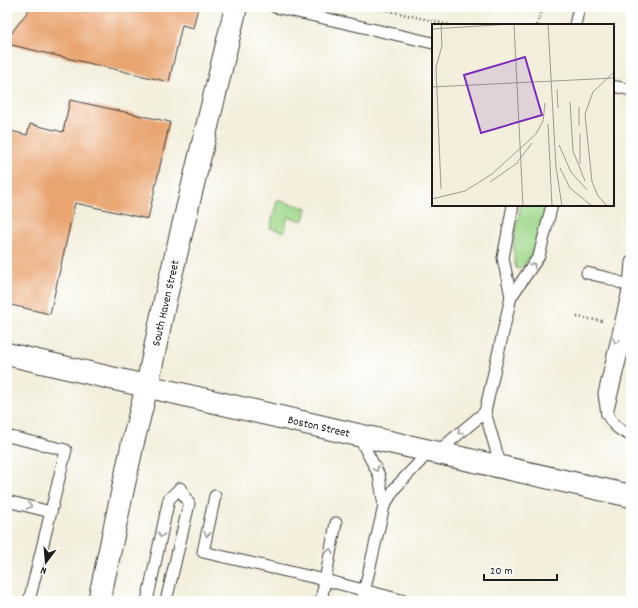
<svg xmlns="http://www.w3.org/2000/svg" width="638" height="608" font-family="Dekko,sans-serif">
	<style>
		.green { fill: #a0d98c; stroke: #5e7a54 }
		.building { fill: #e9a470 }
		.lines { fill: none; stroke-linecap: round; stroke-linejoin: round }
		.lane-casing { stroke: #3c3c39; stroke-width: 13 }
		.street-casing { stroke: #3c3c39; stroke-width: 24 }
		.secondary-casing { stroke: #3c3c39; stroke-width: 24 }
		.path { stroke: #3c3c39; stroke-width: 2.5; stroke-dasharray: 1 3; stroke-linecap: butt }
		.lane { stroke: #fff; stroke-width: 11 }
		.street { stroke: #fff; stroke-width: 22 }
		.secondary { stroke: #fff; stroke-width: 22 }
		.oneway { stroke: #999 }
		.labels { text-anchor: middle; stroke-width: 3; stroke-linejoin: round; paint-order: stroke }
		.street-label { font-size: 12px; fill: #1c1c1c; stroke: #fff }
		.inset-road { fill: none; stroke: #9d9b8f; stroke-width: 1 }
		.view { fill: #7b2cbf; fill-opacity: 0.15; stroke: #7b2cbf; stroke-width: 2 }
		.inset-edge { fill: none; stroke: #1c1c1c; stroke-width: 2 }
	</style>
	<rect width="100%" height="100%" fill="#fff"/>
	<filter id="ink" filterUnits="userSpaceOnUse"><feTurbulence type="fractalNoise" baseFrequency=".025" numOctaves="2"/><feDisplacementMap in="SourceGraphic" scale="8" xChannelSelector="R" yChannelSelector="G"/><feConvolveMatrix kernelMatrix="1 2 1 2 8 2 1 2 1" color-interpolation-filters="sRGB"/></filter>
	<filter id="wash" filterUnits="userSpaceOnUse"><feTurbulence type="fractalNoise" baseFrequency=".012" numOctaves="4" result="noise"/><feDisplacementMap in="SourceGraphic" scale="16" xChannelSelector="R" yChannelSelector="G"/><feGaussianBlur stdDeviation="0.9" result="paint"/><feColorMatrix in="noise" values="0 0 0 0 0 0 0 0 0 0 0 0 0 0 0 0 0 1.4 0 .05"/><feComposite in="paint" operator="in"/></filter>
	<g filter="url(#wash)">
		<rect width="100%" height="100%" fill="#f3efdc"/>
		<g class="green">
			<path d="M277 200 307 208 304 221 288 217 284 232 270 228Z"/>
			<path d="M521 205H546C539 228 539 253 520 269L516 268C510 246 516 226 521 205Z"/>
		</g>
		<g id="blocks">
			<g class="building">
				<path d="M31 7H198L193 28 182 25 169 82 7 44V39Z"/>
				<path d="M70 100 170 122 148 219 75 203 50 314 7 304V130L27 135 30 124 63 132Z"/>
			</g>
		</g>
	</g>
	<g filter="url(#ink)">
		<use href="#blocks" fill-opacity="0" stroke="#3c3c39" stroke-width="1"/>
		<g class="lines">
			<g class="lane-casing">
				<g id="lane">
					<path d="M275 7 433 43"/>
					<path d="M575 25 579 7"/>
					<path d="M613 86 631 90"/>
					<path d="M587 273 608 278 629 286"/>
					<path d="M511 297 503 258 513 205"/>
					<path d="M631 316 607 414C613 425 619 431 631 435"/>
					<path d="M607 414 604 394 629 286 631 262"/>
					<path d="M358 435 379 475 384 506"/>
					<path d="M7 436 66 450 29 601"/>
					<path d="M436 453 485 412"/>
					<path d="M501 467 485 412 511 297 539 256 552 205"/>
					<path d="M215 496 203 552 325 580 405 601"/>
					<path d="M7 501 51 512"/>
					<path d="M147 601 169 499 180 488 189 504 166 601"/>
					<path d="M321 601 336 523"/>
					<path d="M362 601 384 506 395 488 430 451"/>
				</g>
			</g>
			<g class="street-casing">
				<path id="street" d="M147 386 166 296 236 7"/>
			</g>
			<g class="secondary-casing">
				<g id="secondary">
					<path d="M7 354 358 435 631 496"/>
					<path d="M99 601 133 442 147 386"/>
				</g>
			</g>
			<g class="path">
				<path d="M373 7 450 25"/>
				<path d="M537 25 543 7"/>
				<path d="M577 317 602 321"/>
			</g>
			<use href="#lane" class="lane"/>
			<use href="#street" class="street"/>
			<use href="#secondary" class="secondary"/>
		</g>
		<defs><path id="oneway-chevron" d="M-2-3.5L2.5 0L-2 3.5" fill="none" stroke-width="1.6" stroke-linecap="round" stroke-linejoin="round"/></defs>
		<g class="oneway">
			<use href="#oneway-chevron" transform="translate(533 265) rotate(-56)"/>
			<use href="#oneway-chevron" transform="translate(616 341) rotate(103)"/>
			<use href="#oneway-chevron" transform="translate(460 432) rotate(141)"/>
			<use href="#oneway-chevron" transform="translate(376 469) rotate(65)"/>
			<use href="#oneway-chevron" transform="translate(29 506) rotate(14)"/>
			<use href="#oneway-chevron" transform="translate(207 534) rotate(101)"/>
			<use href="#oneway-chevron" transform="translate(161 535) rotate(102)"/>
			<use href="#oneway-chevron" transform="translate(330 551) rotate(-80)"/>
		</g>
	</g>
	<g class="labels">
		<g class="street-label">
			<text transform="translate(165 303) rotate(-77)" y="4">South Haven Street</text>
			<text transform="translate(319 426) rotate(13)" y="4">Boston Street</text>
		</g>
	</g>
	<g transform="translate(432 24)">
		<rect width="182" height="182" fill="#f3efdc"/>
		<path class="inset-road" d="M82 0 91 182M116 0 124 143 130 182M0 5 79 0M0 63 182 54M125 65 126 84M138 78 141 127 153 157M116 100 120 182M147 102V83M148 110V140M127 121 139 148 155 166M128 144 138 164 160 182M58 158 84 140 100 119M9 165 4 43 10 22 9 0M0 175 33 167 60 150 104 110 111 97 113 79M175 182 166 172 160 158 153 90 161 68 182 48"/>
		<path class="view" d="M93 33 110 91 49 109 32 51Z"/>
		<rect width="182" height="182" class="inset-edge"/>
	</g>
	<rect width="638" height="608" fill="none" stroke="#fff" stroke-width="24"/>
	<g transform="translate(46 562) rotate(196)" stroke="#ffffff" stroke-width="3" paint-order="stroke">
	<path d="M0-3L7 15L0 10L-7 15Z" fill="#1c1c1c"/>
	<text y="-6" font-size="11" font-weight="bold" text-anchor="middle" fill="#1c1c1c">N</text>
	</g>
	<path d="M484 574v6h73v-6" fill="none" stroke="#1c1c1c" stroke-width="2"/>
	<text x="490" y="574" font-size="12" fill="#1c1c1c" stroke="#ffffff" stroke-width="3" paint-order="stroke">20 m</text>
</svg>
